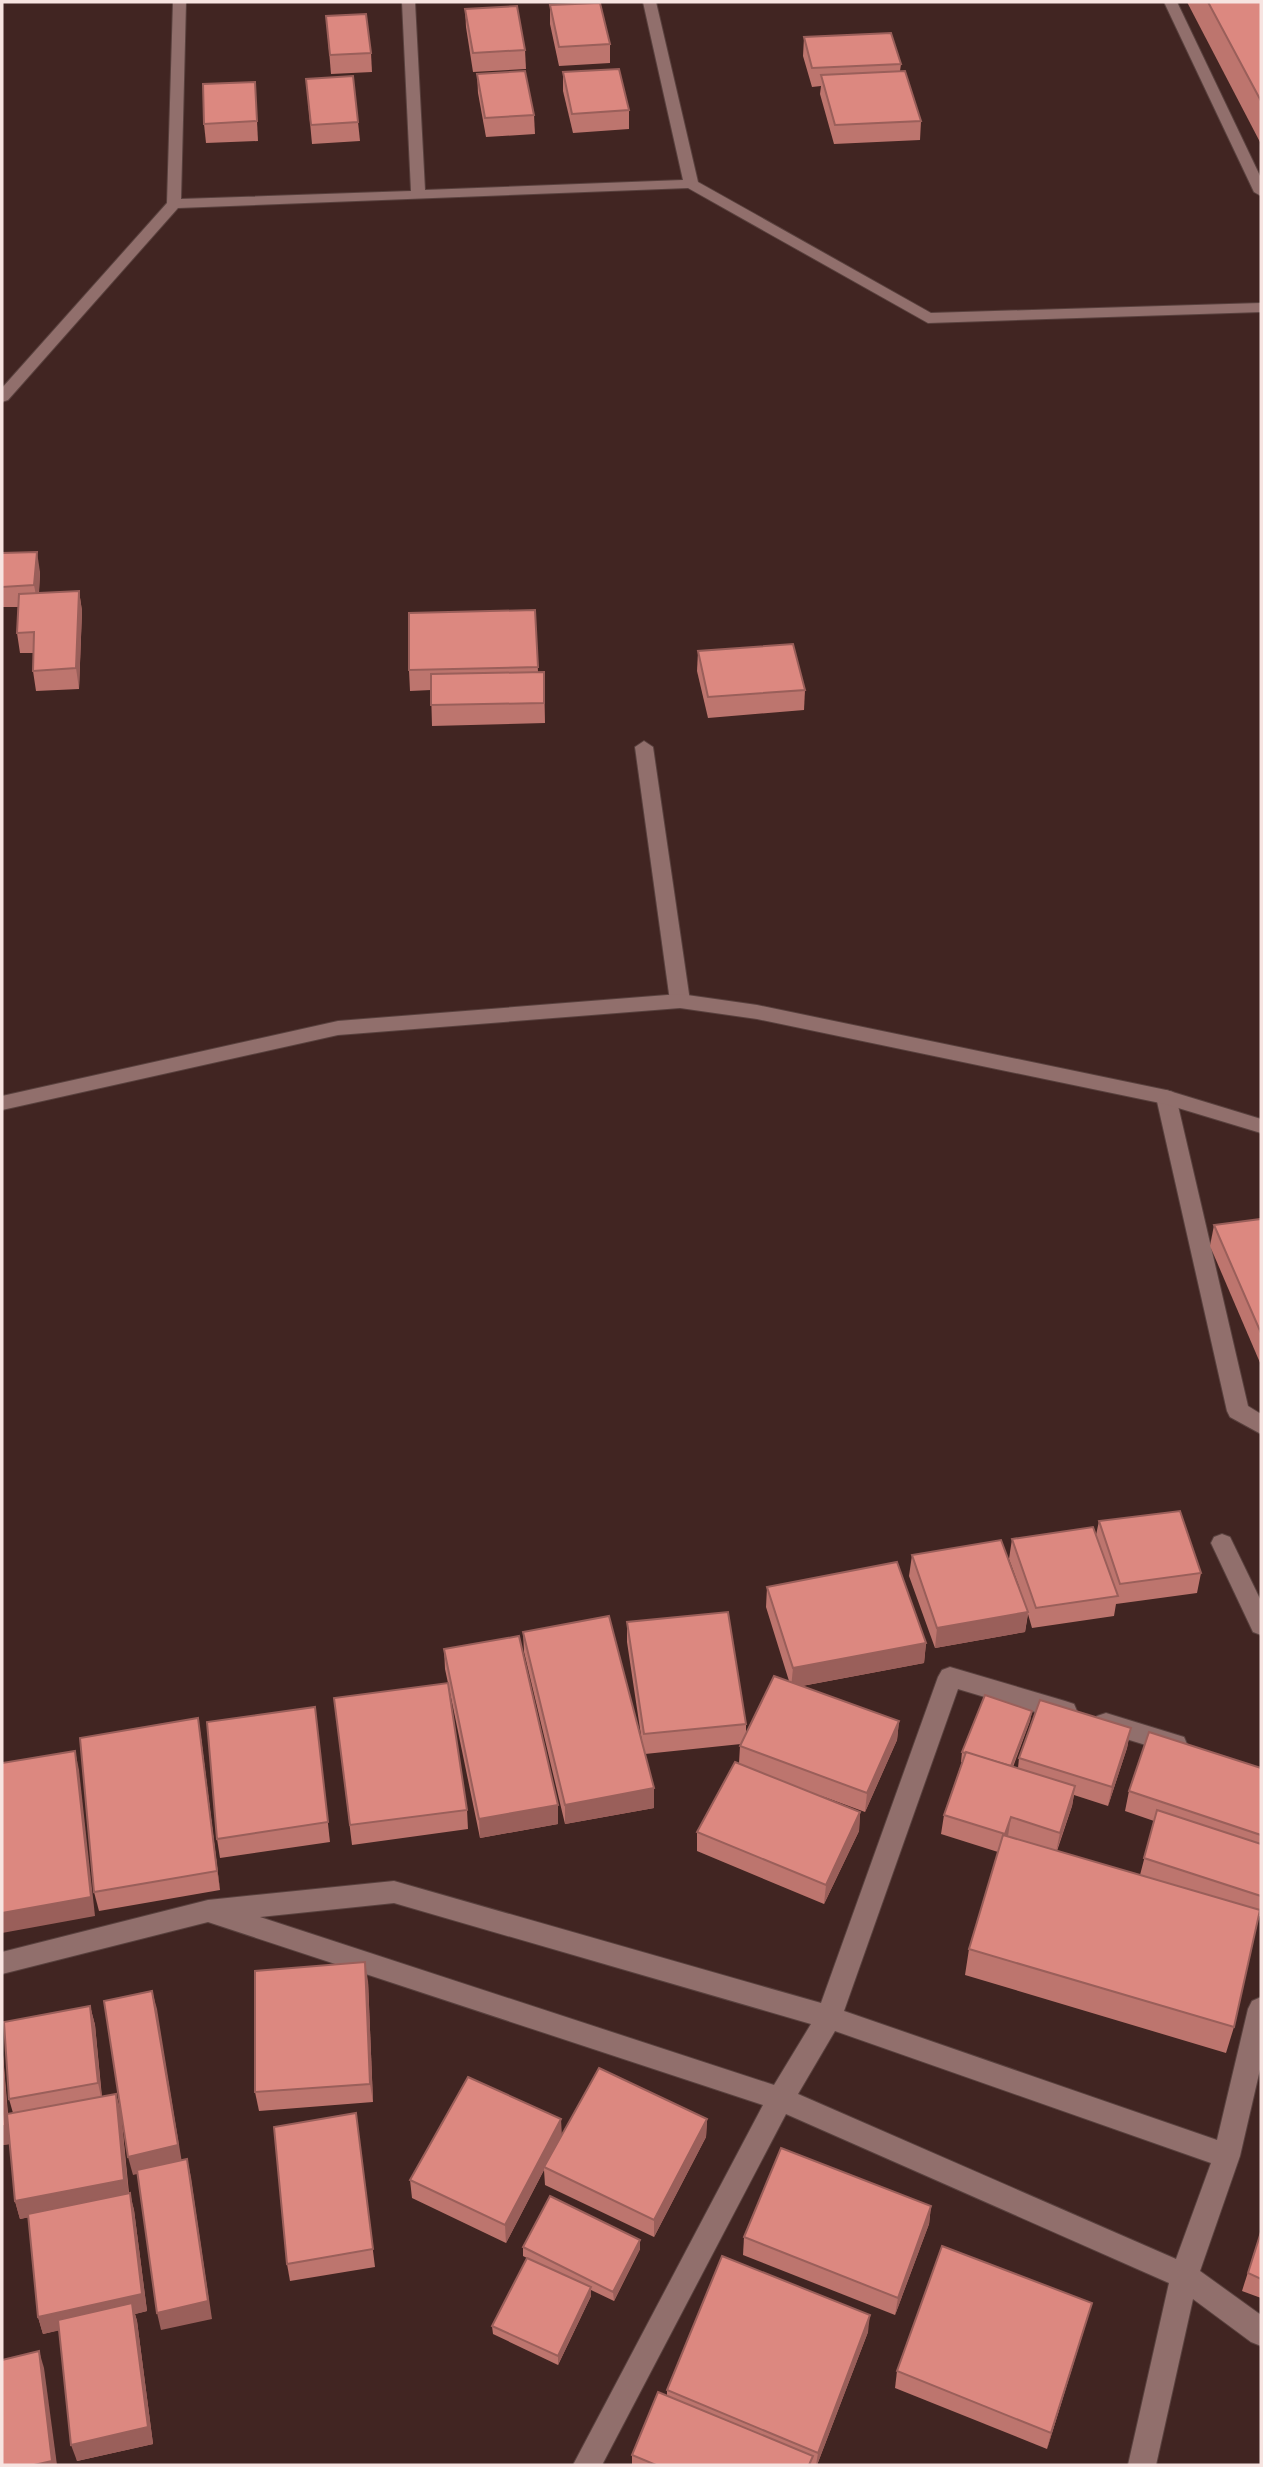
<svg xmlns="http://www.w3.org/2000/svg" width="1263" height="2467" font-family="'DejaVu Sans',sans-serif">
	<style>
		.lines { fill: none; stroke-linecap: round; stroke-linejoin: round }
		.service-casing { stroke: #59413e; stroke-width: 2 }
		.minor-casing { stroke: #59413e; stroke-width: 2 }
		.tertiary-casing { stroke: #59413e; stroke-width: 2 }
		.service { fill: #916f6c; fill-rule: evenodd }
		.minor { fill: #916f6c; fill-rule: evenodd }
		.tertiary { fill: #916f6c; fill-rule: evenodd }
		.wall { fill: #bd756e }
		.shaded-wall { fill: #9a5f5a }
		.building { fill: #dc8880; stroke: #9a5f5a; stroke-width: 2 }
	</style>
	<rect width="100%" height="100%" fill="#412522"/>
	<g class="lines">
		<g class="service-casing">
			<g id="service">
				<path d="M173 2H186L181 199 411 191 402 2H415L425 190 683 180 643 2H656L698 182 931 313 1261 303V312L928 323 688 188 178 208 8 400 2 402V388L167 203Z"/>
				<path d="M1164 2H1177L1261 178V196L1254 192Z"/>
				<path d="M644 741 653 747 690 1001 687 1006H673L670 1001 635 747Z"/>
				<path d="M1166 1090 1173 1092 1176 1097 1248 1406 1261 1414V1434L1230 1417 1227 1411 1156 1097 1159 1092Z"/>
			</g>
		</g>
		<g class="minor-casing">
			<g id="minor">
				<path d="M1222 1534 1230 1537 1261 1601V1635L1253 1632 1211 1543 1214 1537Z"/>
				<path d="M950 1667 1065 1701 1074 1704 1077 1711 1074 1718 1065 1721 958 1689 844 2011 1217 2140 1248 2009 1252 2001 1261 1997V2065L1240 2156 1200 2271 1261 2315V2346L1251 2342 1193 2299 1156 2465H1128L1169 2283 786 2114 602 2465H573L763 2105 208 1922 2 1974V1952L208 1900 394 1881 821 2003 938 1677 942 1670ZM394 1903 811 2024 774 2085 260 1917ZM835 2031 1211 2163 1176 2259 798 2094Z"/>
				<path d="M1106 1713 1184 1737 1187 1744 1184 1751 1175 1754 1097 1730 1094 1723 1097 1716Z"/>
			</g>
		</g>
		<g class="tertiary-casing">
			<path id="tertiary" d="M680 994 757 1005 1166 1090 1261 1119V1133L1165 1104 757 1019 680 1008 338 1035 2 1110V1096L338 1021Z"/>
		</g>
		<use href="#service" class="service"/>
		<use href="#minor" class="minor"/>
		<use href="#tertiary" class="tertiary"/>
	</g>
	<g class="wall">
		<path d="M1187 2H1261V144Z"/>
		<path d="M550 5 610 44V63L559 66 550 24Z"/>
		<path d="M465 9 525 50 526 69 473 72 466 27Z"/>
		<path d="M326 16 371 53 372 72 331 74Z"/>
		<path d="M804 37 901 64 900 71 921 121 920 140 834 144 820 94 821 86 812 87 803 56Z"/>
		<path d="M563 72 629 110V129L573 133 563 91Z"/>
		<path d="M477 74 534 115 535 134 486 137 478 93Z"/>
		<path d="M306 79 358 122 360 141 312 144Z"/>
		<path d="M256 101 258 141 206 143 204 124Z"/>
		<path d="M2 553 40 572 39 593 79 591 82 611 79 689 36 691 33 671V653H20L17 633 18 607H2Z"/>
		<path d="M535 610 538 672H544L545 723 432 726 431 690 410 691 409 670Z"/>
		<path d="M698 651 805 690 804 710 708 718 697 671Z"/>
		<path d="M1261 1219V1365L1210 1246 1214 1225Z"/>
		<path d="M1099 1521 1201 1573 1197 1593 1116 1604 1114 1616 1032 1628 1028 1614 1025 1632 935 1648 909 1576 912 1555 1020 1589 1009 1559 1012 1539 1096 1535Z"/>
		<path d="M767 1587 926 1643 924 1663 802 1686 899 1721 897 1740 865 1812 819 1795 860 1812 859 1831 824 1904 697 1851V1832L739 1763 740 1746 741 1744 645 1754 654 1808 565 1824 524 1652 523 1632 642 1742 627 1642V1622L746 1724V1735L789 1681 766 1607Z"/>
		<path d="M444 1649 558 1824 480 1838 448 1683 467 1810 468 1829 352 1845 334 1698 448 1683 445 1669Z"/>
		<path d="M315 1707 330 1842 220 1858 217 1839Z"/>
		<path d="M1032 1711 1030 1721 1013 1767 1018 1768 1019 1758 1131 1728 1127 1748 1108 1806 1074 1795 1072 1806 1057 1851 1140 1875 1154 1821 1125 1811 1129 1791 1261 1768V1916H1259L1234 2027 1226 2053 965 1975 969 1949 998 1852 941 1834 944 1815 962 1762H961L962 1752Z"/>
		<path d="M198 1718 201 1738 220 1890 99 1911 94 1892Z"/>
		<path d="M368 1981 373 2102 259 2111 255 2092Z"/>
		<path d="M90 2006 95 2025 102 2097 116 2094 121 2113 129 2193 134 2210 147 2311 135 2314 137 2321 153 2444 77 2461 59 2330 43 2334 38 2317 29 2217 20 2219 15 2201 10 2144 2 2145V2043L8 2114 13 2113 9 2099Z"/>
		<path d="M356 2113 375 2267 290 2281 287 2264Z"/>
		<path d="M707 2119 706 2137 654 2237 545 2185 544 2170 506 2243 412 2198 410 2180 561 2135Z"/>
		<path d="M931 2206 929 2224 895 2315 743 2255 744 2237Z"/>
		<path d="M1261 2231V2298L1242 2291Z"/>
		<path d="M640 2240V2249L614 2301 591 2290V2296L558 2365 493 2334 492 2326 531 2260 523 2256V2247Z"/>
		<path d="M1092 2303 1047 2449 895 2388 897 2371Z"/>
		<path d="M868 2332 817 2465H632V2455L667 2396V2390Z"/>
	</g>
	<g class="shaded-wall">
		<path d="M37 552 40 572 38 606 34 585Z"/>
		<path d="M79 591 82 611 79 689 76 668Z"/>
		<path d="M1028 1612 1025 1632 935 1648 937 1628Z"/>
		<path d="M926 1643 924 1663 791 1688 793 1668Z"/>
		<path d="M1032 1711 1030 1721 1008 1778 1010 1768Z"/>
		<path d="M198 1718 201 1738 220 1890 217 1871Z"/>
		<path d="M899 1721 897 1740 865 1812 867 1793Z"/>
		<path d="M1131 1728 1127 1748 1108 1806 1112 1787Z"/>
		<path d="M75 1751 79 1770 95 1916 2 1933V1913Z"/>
		<path d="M1075 1786 1072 1806 1056 1852 1060 1833Z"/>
		<path d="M654 1788V1808L565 1824V1805Z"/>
		<path d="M558 1805V1824L480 1838 479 1819Z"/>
		<path d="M860 1812 859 1831 824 1904 826 1885Z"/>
		<path d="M1011 1817 1008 1836 1001 1854 1005 1834Z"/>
		<path d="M365 1962 368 1981 373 2102 370 2084Z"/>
		<path d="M152 1991 157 2009 182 2163 133 2175 128 2157Z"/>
		<path d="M90 2006 95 2025 102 2101 98 2083Z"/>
		<path d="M2 2043 10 2144 2 2145Z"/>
		<path d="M116 2094 121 2113 129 2198 20 2219 15 2201Z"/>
		<path d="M561 2119 562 2137 544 2167V2170L506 2243 505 2225Z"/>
		<path d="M707 2119 706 2137 654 2237V2220Z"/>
		<path d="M187 2159 191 2177 212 2319 161 2330 157 2313Z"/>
		<path d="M130 2193 134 2210 147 2311 135 2314 137 2321 153 2444 77 2461 71 2445 134 2314 43 2334 38 2317Z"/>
		<path d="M931 2206 929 2224 895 2315 898 2298Z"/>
		<path d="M640 2240V2249L614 2301 613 2292Z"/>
		<path d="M591 2287V2296L558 2365V2356Z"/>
		<path d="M1092 2303 1087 2320 1047 2449 1051 2433Z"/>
		<path d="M870 2315 868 2332 817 2465H816L818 2453Z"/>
		<path d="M39 2351 44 2368 57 2465H34Z"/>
	</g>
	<g class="building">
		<path d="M1208 2H1261V101Z"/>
		<path d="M600 3 610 44 559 47 550 5Z"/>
		<path d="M517 6 525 50 473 53 465 9Z"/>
		<path d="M366 14 371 53 330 55 326 16Z"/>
		<path d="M891 33 901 64 812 68 804 37Z"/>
		<path d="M619 69 629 110 572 114 563 72Z"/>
		<path d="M525 71 534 115 485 118 477 74Z"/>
		<path d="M905 71 921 121 835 125 821 75Z"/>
		<path d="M353 76 358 122 311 125 306 79Z"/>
		<path d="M255 82 257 121 204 124 203 84Z"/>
		<path d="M37 552 34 585 2 587V553Z"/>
		<path d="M79 591 76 668 33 671 34 632 17 633 19 594Z"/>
		<path d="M535 610 538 667 409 670V613Z"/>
		<path d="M793 644 805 690 708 697 698 651Z"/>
		<path d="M544 672V703L431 705V674Z"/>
		<path d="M1261 1219V1333L1214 1225Z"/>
		<path d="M1180 1511 1201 1573 1120 1584 1099 1521Z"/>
		<path d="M1093 1527 1118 1596 1036 1608 1012 1539Z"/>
		<path d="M1001 1540 1028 1612 937 1628 912 1555Z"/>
		<path d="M897 1562 926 1643 793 1668 767 1587Z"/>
		<path d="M728 1612 746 1724 644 1734 627 1622Z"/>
		<path d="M609 1616 654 1788 565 1805 523 1632Z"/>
		<path d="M519 1636 558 1805 479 1819 444 1649Z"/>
		<path d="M774 1676 899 1721 867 1793 740 1746Z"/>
		<path d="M448 1683 467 1810 350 1825 334 1698Z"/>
		<path d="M985 1695 1032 1711 1011 1766 962 1752Z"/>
		<path d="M1040 1700 1131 1728 1112 1787 1019 1758Z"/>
		<path d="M315 1707 328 1822 217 1839 207 1722Z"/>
		<path d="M198 1718 217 1871 94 1892 80 1738Z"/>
		<path d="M1149 1732 1261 1768V1835L1129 1791Z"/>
		<path d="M75 1751 91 1897 2 1913V1763Z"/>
		<path d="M966 1752 1075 1786 1060 1833 1011 1817 1005 1834 944 1815Z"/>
		<path d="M735 1762 860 1812 826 1885 697 1832Z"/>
		<path d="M1157 1810 1261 1844V1896L1144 1858Z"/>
		<path d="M1003 1835 1260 1910 1234 2027 969 1949Z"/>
		<path d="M365 1962 370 2084 255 2092V1971Z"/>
		<path d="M152 1991 178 2145 128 2157 104 2001Z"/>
		<path d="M90 2006 98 2083 9 2099 4 2022Z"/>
		<path d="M599 2068 707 2119 654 2220 544 2167Z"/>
		<path d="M468 2077 561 2119 505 2225 410 2180Z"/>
		<path d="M2 2089 5 2126H2Z"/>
		<path d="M116 2094 124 2180 15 2201 7 2114Z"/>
		<path d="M356 2113 373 2249 287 2264 274 2127Z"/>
		<path d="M781 2148 931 2206 898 2298 744 2237Z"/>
		<path d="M187 2159 208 2301 157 2313 137 2170Z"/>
		<path d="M130 2193 142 2294 38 2317 28 2214Z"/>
		<path d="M550 2196 640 2240 613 2292 523 2247Z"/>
		<path d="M1261 2232V2279L1248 2273Z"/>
		<path d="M942 2246 1092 2303 1051 2433 897 2371Z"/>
		<path d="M722 2256 870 2315 818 2453 667 2390Z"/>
		<path d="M527 2258 591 2287 558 2356 492 2326Z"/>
		<path d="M132 2303 148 2427 71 2445 58 2320Z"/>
		<path d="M39 2351 52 2461 34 2465H2V2360Z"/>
		<path d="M658 2392 813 2456 809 2465H656L632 2455Z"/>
	</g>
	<rect width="1263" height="2467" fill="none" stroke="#f7e4e1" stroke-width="7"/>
</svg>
